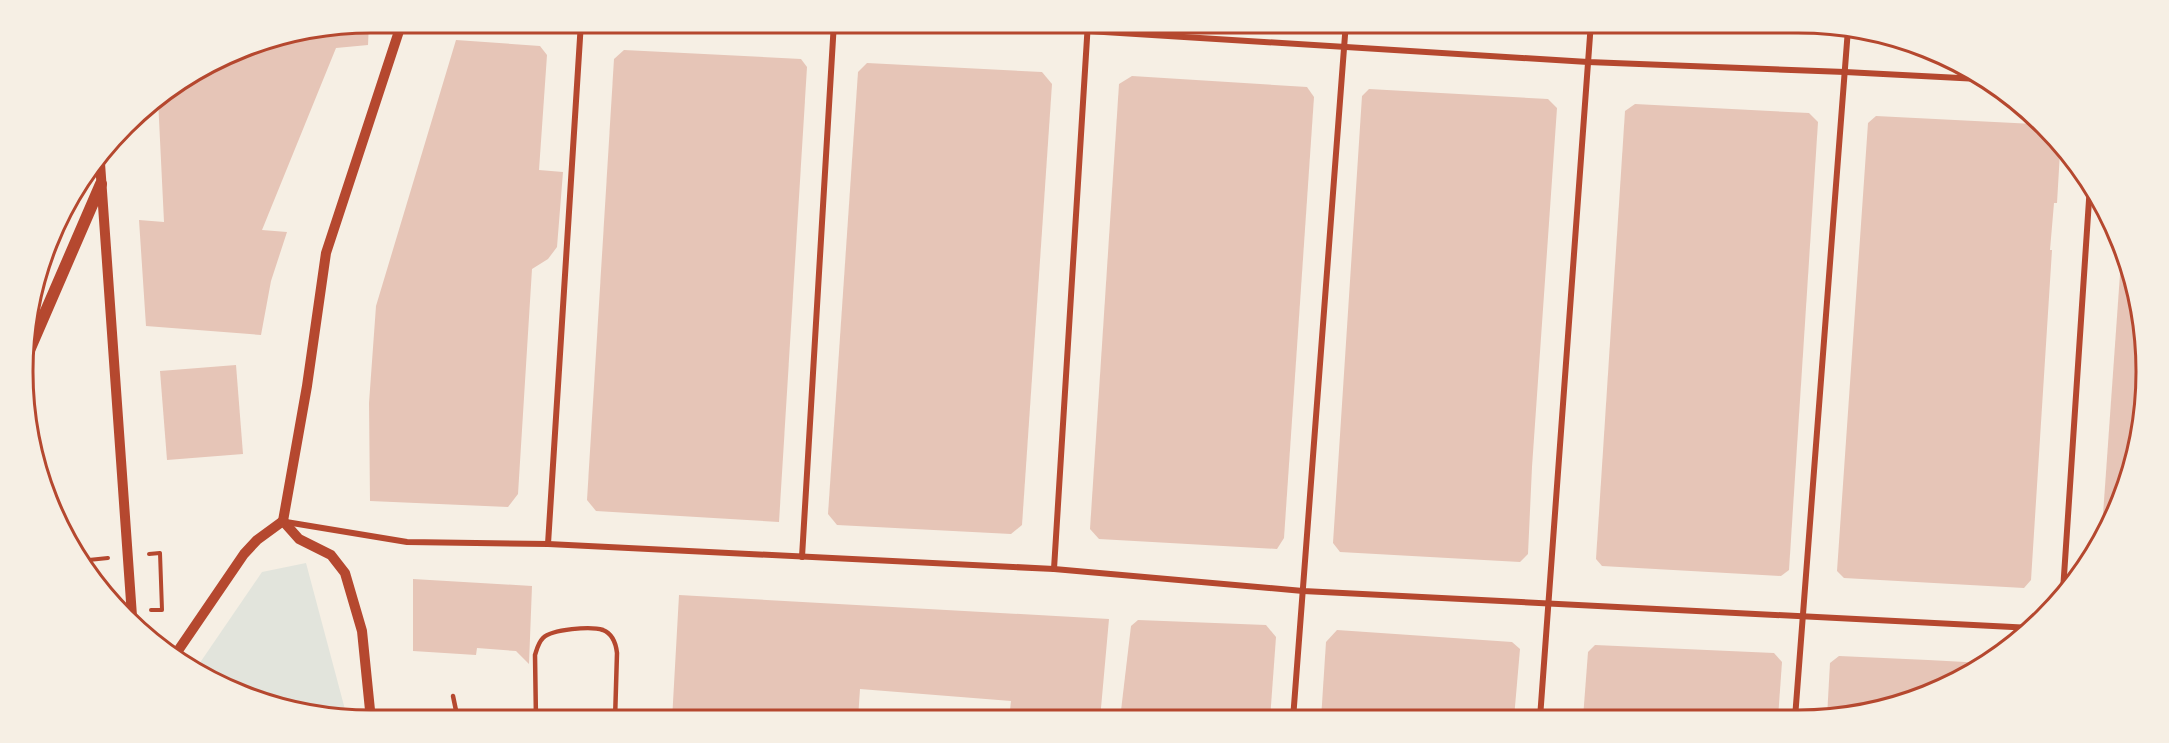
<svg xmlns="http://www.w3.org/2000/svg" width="2169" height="743" font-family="'Work Sans',sans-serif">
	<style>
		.green { fill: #e2e4dc }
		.building { fill: #e6c5b7 }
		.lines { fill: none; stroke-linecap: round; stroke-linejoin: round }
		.path { stroke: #b5482f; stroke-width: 4 }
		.service { stroke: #b5482f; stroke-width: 4.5 }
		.minor { stroke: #b5482f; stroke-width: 6 }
		.tertiary { stroke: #b5482f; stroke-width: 10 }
		.secondary { stroke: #b5482f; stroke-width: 12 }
		.rim { fill: none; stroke: #b5482f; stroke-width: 3 }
	</style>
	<rect width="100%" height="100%" fill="#f6efe4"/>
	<path class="green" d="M306 563 347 717 282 709 195 670 262 572Z"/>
	<g class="building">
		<path d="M1635 22H1797L1826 26 1815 35 1639 28Z"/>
		<path d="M369 23 368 45 336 48 262 230 287 232 271 281 261 335 146 326 139 220 164 222 158 99 238 49Z"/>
		<path d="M456 40 540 46 547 55 539 170 563 172 557 247 548 259 532 269 518 494 508 507 370 501 369 403 376 306Z"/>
		<path d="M624 50 801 59 807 67 779 522 596 511 587 500 614 59Z"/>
		<path d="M867 63 1042 72 1052 84 1022 525 1011 534 837 525 828 514 858 72Z"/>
		<path d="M1132 76 1307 87 1314 97 1284 538 1277 549 1099 539 1090 529 1119 84Z"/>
		<path d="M1369 89 1548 99 1557 108 1532 467 1528 554 1520 562 1340 552 1333 543 1362 96Z"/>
		<path d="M1635 104 1809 113 1818 122 1789 570 1781 576 1602 566 1596 559 1625 111Z"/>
		<path d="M1876 116 2035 124 2060 152 2057 203H2054L2050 250H2052L2031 580 2024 588 1844 578 1837 571 1868 123Z"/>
		<path d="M2121 260 2143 326 2135 461 2101 543Z"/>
		<path d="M236 365 243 454 167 460 160 371Z"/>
		<path d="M413 579 532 586 529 664 516 651 477 648 476 655 413 651Z"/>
		<path d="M679 595 1109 619 1100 719H1009L1011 701 860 689 858 719 672 720Z"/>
		<path d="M1138 620 1266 625 1276 637 1270 719H1120L1131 626Z"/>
		<path d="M1337 630 1512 642 1520 649 1514 718 1321 719 1326 642Z"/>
		<path d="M1595 645 1774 653 1782 662 1778 718H1583L1588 652Z"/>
		<path d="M1839 656 1928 660 1984 663 1952 685 1843 717H1827L1830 663Z"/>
	</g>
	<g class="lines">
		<g class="path">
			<path d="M149 554 160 553 162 610H151"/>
			<path d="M79 561 108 558"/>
		</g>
		<g class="service">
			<path d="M453 696 458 720"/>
			<path d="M536 720 535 655C537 649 538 643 543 638 552 629 591 626 603 630 613 634 616 644 617 653L615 720"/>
		</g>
		<g class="minor">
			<path d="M805 22 1088 31 1588 62 1845 72 1979 79"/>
			<path d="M286 522 407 542 548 544 1054 569 1303 591 2032 628"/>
			<path d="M548 544 581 22"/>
			<path d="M802 557 834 22"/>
			<path d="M1054 569 1088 22"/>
			<path d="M2063 591 2090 185"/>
			<path d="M1540 718 1591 22"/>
			<path d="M1795 718 1848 29"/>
			<path d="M1293 719 1346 22"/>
		</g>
		<g class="tertiary">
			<path d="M100 163 132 616"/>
			<path d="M283 521 307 386 326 253 402 22"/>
			<path d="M283 521 299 539 331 555 345 573 362 631 371 720"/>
			<path d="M173 658 244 554 257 540 283 521"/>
		</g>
		<path class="secondary" d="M27 355 101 184"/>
	</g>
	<path d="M0 0H2169V743H0ZM371 33H1798A338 338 0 0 1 2136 371V372A338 338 0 0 1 1798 710H371A338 338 0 0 1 33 372V371A338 338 0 0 1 371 33Z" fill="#f6efe4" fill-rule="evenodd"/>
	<path class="rim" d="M371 33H1798A338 338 0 0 1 2136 371V372A338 338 0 0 1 1798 710H371A338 338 0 0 1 33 372V371A338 338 0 0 1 371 33Z"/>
</svg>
